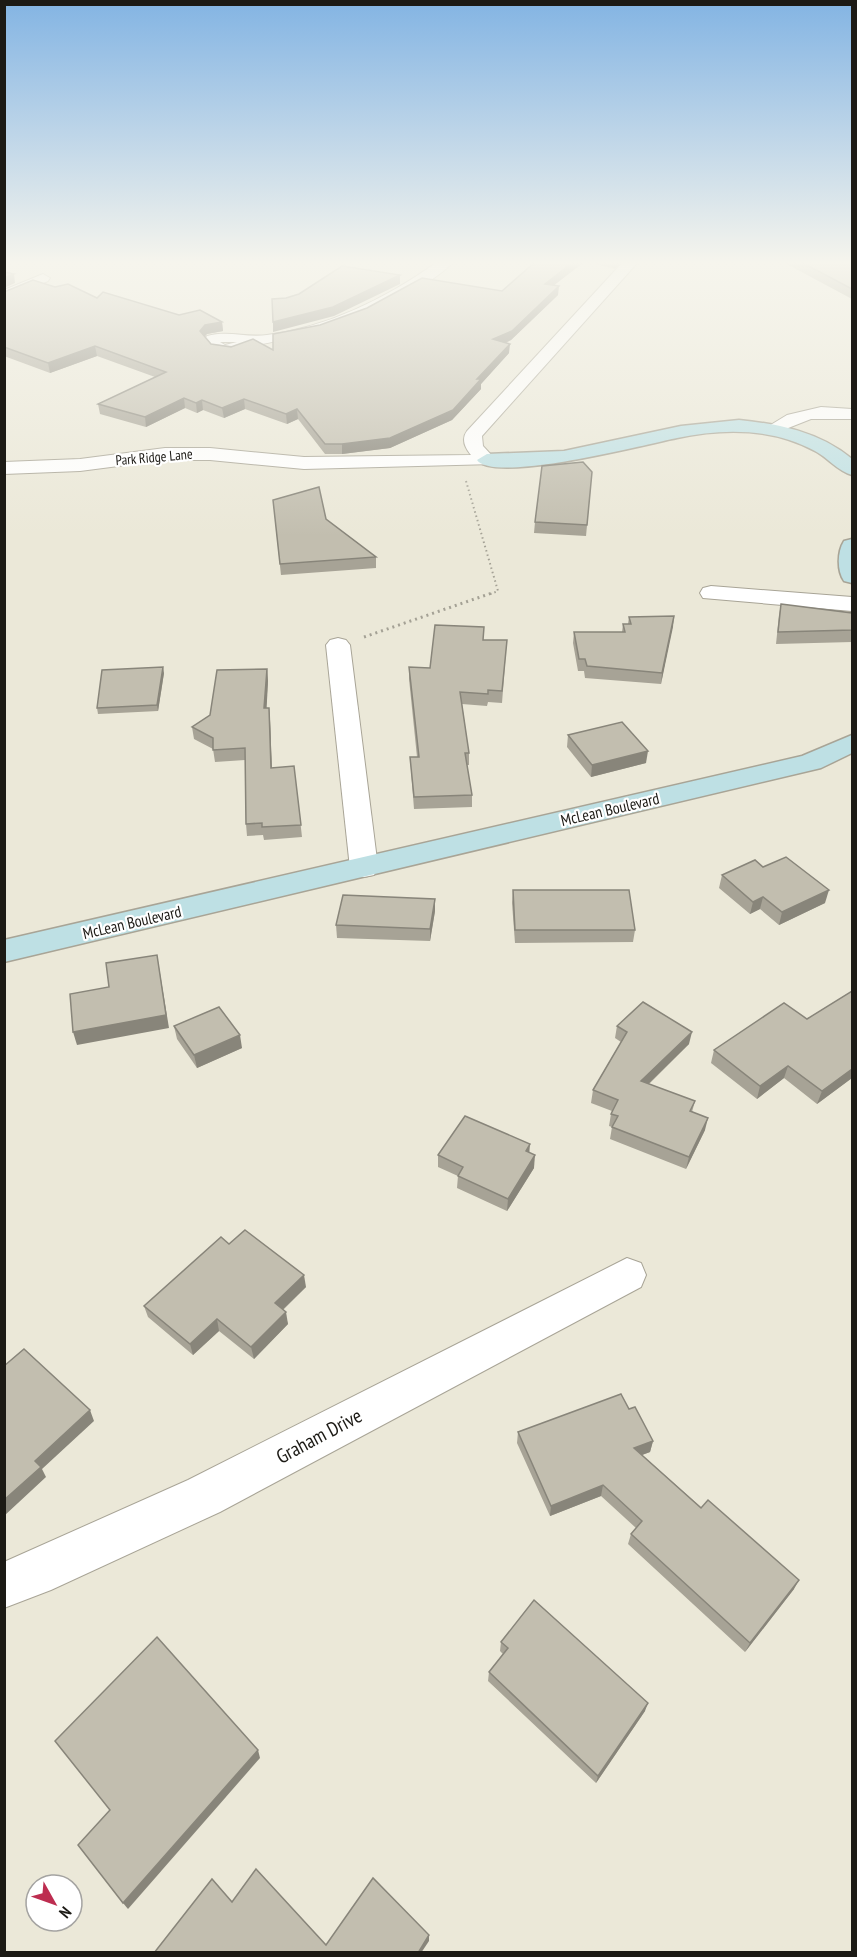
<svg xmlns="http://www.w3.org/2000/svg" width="857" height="1957" font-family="'PT Sans Narrow',sans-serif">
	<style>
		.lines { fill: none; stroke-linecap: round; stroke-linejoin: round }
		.street-casing { stroke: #a8a496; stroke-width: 2 }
		.secondary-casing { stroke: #a8a496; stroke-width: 3 }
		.path-far1 { stroke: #a4a195; stroke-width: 2; stroke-dasharray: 1.5 3; stroke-linecap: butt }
		.path { stroke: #a4a195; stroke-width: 3; stroke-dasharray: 2 4; stroke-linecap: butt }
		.street { fill: #fff; fill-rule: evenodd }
		.secondary { fill: #bee0e4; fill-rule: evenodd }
		.wall { fill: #a7a396 }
		.shaded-wall { fill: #88857a }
		.building { fill: #c2beaf; stroke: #88857a; stroke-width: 1.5 }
		.labels { text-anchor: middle; stroke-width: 4.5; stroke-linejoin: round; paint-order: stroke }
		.far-street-label { font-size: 14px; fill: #1c1a15; stroke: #fff }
		.street-label { font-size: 16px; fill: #1c1a15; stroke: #fff }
		.near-street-label { font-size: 20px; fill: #1c1a15; stroke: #fff }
	</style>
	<rect width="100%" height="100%" fill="#ebe8d8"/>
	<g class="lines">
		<g class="street-casing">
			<g id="street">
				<path d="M437 262H453C444 272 431 280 420 287 369 319 315 334 257 345 237 349 219 364 203 342L207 336C228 330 247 338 267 335 328 327 387 298 437 262ZM220 342H237L225 345Z"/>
				<path d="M623 262H638L482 436 483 446 496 460 494 464 304 469 210 460H165L80 471 4 474V462L80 459 165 448H210L304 457 471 455C465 448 461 439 467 431Z"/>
				<path d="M43 274 50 278 48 281 4 300V290Z"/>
				<path d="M821 407 852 409V419H811L773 434 764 429 787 415Z"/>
				<path d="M711 586 852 597V611L703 598 700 593 703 588Z"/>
				<path d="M338 638 346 640 350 645 378 868 374 875 364 877 354 875 350 868 326 645 330 640Z"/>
				<path d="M627 1258 641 1263 646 1275 641 1287 220 1512 51 1590 4 1608V1562L188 1480Z"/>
			</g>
		</g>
		<g class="secondary-casing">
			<g id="secondary">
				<path d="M739 420C779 424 820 432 852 459V475C839 472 827 457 815 451 773 428 723 428 677 438 647 444 494 484 477 460L487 454 564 451 681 426Z"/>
				<path d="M852 539V583L844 581C837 571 837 552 844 541Z"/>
				<path d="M852 735V753L821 768 4 962V940L802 756Z"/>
			</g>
		</g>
		<path class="path-far1" d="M466 481 498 591 488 595"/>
		<path class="path" d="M364 637 492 593"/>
		<use href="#street" class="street"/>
		<use href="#secondary" class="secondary"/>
	</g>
	<g class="wall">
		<path d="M535 262H584L554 285 558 295 511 340 506 343 509 353 481 384V389L452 420 390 448 342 454H325L298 419 287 424 245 409 224 418 203 410 197 413 185 408 146 427 100 414 98 404 155 377 97 356 50 373 4 356V292L55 287 97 298 179 315 222 322 223 331 207 334 204 336 211 344 273 350 502 291Z"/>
		<path d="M589 262H622L614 269Z"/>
		<path d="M783 262H852V299Z"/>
		<path d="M592 472 586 536 534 533 535 522Z"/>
		<path d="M273 500 326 519 376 557V568L281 575Z"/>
		<path d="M781 604 852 613V642L776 644 779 615Z"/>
		<path d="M674 616 661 684 585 678 584 671H578L573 643 574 632H622L623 624H628L629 617Z"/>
		<path d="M483 640H507L506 651 502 703 488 702 487 706 462 704 469 753V765H467L472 795V807L414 809 410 757H417L409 679V667L430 668Z"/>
		<path d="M267 669 268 681 266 708H269L270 720 272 768 294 766 302 837 264 840 263 835 247 836 246 824 245 760 215 762 213 749 194 739 192 727 210 715Z"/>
		<path d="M164 673 158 711 98 714 97 708Z"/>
		<path d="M568 735 646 763 591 777 567 747Z"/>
		<path d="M763 867 825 903 779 925 760 909 750 914 719 888 722 875Z"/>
		<path d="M513 890 635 930 633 942 515 943 512 903Z"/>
		<path d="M435 899V911L430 941 337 938 336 925Z"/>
		<path d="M852 991V1078L817 1104 784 1078 757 1099 711 1063 714 1050 807 1019Z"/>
		<path d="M174 1026 242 1048 197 1068 177 1039Z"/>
		<path d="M617 1026 689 1044 649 1084 695 1101 692 1112 705 1130 686 1169 610 1139 612 1127 609 1126 611 1114 612 1111 591 1103 593 1090 621 1042 615 1038Z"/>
		<path d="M529 1153 534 1168 507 1211 457 1188 458 1176 438 1167V1155Z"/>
		<path d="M229 1244 306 1287 283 1310 288 1324 254 1359 219 1331 193 1355 148 1317 144 1306Z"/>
		<path d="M629 1409 653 1441 650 1452 642 1455 794 1589 745 1652 628 1544 631 1534 636 1528 601 1496 550 1516 517 1443 518 1432Z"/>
		<path d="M501 1642 645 1711 596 1783 488 1681 489 1672 503 1654 500 1651Z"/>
	</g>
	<g class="shaded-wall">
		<path d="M573 262H584L544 293 545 284Z"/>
		<path d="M614 262H622L614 269Z"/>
		<path d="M14 274 15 283 4 288V278Z"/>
		<path d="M400 275V284L334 316 273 332V322Z"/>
		<path d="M559 286 558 295 511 340 493 348V339Z"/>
		<path d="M222 322 223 331 207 334 201 341 200 331 205 325Z"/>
		<path d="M510 344 509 353 481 384V389L452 420 390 448 342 454V444L477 379Z"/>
		<path d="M95 346 97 356 50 373 48 363Z"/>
		<path d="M184 398 185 408 146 427 145 417Z"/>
		<path d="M244 399 245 409 224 418 222 408Z"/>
		<path d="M202 400 203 410 197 413 196 403Z"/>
		<path d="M297 409 298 419 287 424 286 414Z"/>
		<path d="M674 616 673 627 661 684 662 673Z"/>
		<path d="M163 667 164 673 158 711 157 705Z"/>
		<path d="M267 669 268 681 266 720 264 708Z"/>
		<path d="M269 708 270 720 272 780 271 768Z"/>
		<path d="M648 751 646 763 591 777 592 765Z"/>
		<path d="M829 890 825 903 779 925 782 912Z"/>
		<path d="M763 897 760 909 750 914 753 902Z"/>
		<path d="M435 899V911L430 941V929Z"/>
		<path d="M157 955 169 1028 77 1045 73 1032Z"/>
		<path d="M692 1032 689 1044 639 1093 641 1081Z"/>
		<path d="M240 1035 242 1048 197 1068 194 1055Z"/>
		<path d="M788 1066 784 1078 757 1099 760 1086Z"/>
		<path d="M852 1069V1078L817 1104 822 1091Z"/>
		<path d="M708 1118 705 1130 686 1169 689 1157Z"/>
		<path d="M530 1144 529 1156 526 1151Z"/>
		<path d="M535 1155 534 1168 507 1211 508 1199Z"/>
		<path d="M304 1275 306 1287 277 1315 275 1303Z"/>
		<path d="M286 1312 288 1324 254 1359 251 1347Z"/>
		<path d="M217 1319 219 1331 193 1355 190 1344Z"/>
		<path d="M90 1410 94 1421 42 1469 46 1477 4 1516V1500L35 1461Z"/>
		<path d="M653 1441 650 1452 631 1459 634 1448Z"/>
		<path d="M603 1485 601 1496 550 1516 551 1506Z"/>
		<path d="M799 1580 794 1589 745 1652 750 1643Z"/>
		<path d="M648 1703 645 1711 596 1783 598 1776Z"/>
		<path d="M258 1750 260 1758 128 1909 123 1903Z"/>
		<path d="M429 1935V1941L421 1953H418Z"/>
	</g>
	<g class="building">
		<path d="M535 262H573L545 284 559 286 512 331 493 339 510 344 477 379H481L453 410 390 438 342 444H325L297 409 286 414 244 399 222 408 202 400 196 403 184 398 145 417 98 404 166 372 95 346 48 363 4 347V292L33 280 55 287 68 284 97 298 103 292 179 315 200 310 222 322 205 325 200 331 211 344 231 347 253 339 273 350V334L320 325 367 308 422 278 502 291Z"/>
		<path d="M801 262H852V289Z"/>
		<path d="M342 266 400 275 333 307 273 322 272 299 286 298 299 294Z"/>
		<path d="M4 272 14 274 4 278Z"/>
		<path d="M583 462 592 472 587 525 535 522 542 466Z"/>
		<path d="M319 487 326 519 376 557 280 564 273 500Z"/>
		<path d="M781 604 852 613V630L778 632Z"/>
		<path d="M674 616 662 673 587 666 585 659H579L574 632H625L623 624H631L629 617Z"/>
		<path d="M435 625 484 627 483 640H507L502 691 488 690V694L460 692 469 753H465L472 795 414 797 410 757H419L409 667 430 668Z"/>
		<path d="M163 667 157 705 97 708 102 670Z"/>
		<path d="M267 669 264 708H269L271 768 294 766 301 825 262 827V823L246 824 245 748 213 750V738L192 727 210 715 217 670Z"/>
		<path d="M622 722 648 751 592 765 568 735Z"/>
		<path d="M786 857 829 890 782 912 763 897 753 902 722 875 755 860 763 867Z"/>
		<path d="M513 890H629L635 930H515Z"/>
		<path d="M343 895 435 899 430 929 336 925Z"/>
		<path d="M157 955 166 1015 73 1032 70 994 109 987 106 963Z"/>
		<path d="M852 991V1069L822 1091 788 1066 760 1086 714 1050 784 1003 807 1019Z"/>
		<path d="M643 1002 692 1032 641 1081 695 1101 690 1111 708 1118 689 1157 612 1127 618 1116 611 1114 618 1100 593 1090 627 1032 617 1026Z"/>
		<path d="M219 1007 240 1035 194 1055 174 1026Z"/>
		<path d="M465 1116 530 1144 526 1151 535 1155 508 1199 458 1176 463 1167 438 1155Z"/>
		<path d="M245 1230 304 1275 275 1303 286 1312 251 1347 217 1319 190 1344 144 1306 221 1237 229 1244Z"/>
		<path d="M24 1349 90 1410 35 1461 41 1467 4 1500V1366Z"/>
		<path d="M621 1394 629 1409 635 1407 653 1441 634 1448 701 1508 708 1500 799 1580 750 1643 631 1534 642 1521 603 1485 551 1506 518 1432Z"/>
		<path d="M534 1600 648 1703 598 1776 489 1672 508 1648 501 1642Z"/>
		<path d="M157 1637 258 1750 123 1903 78 1845 110 1810 55 1741Z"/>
		<path d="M256 1869 326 1945 373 1878 429 1935 418 1953H154L212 1879 232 1902Z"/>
	</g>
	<linearGradient id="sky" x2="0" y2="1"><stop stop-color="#83b4e3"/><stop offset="0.49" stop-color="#f6f5ed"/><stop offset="1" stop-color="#f6f5ed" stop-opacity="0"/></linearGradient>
	<rect width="857" height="536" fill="url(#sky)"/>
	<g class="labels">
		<g class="far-street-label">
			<text transform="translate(154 457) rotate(-5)" y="5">Park Ridge Lane</text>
		</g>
		<g class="street-label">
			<text transform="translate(610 809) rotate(-13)" y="6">McLean Boulevard</text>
			<text transform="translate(132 922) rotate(-13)" y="6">McLean Boulevard</text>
		</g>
		<g class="near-street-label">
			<text transform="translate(319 1436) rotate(-28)" y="7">Graham Drive</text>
		</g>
	</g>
	<rect width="857" height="1957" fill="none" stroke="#1c1a15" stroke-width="12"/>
	<g transform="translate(54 1903) rotate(130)"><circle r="28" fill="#ffffff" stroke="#a4a3a1" stroke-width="1.5"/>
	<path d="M0-4.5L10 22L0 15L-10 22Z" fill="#bd2d50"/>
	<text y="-9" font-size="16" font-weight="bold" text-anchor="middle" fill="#1c1a15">N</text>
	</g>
</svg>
